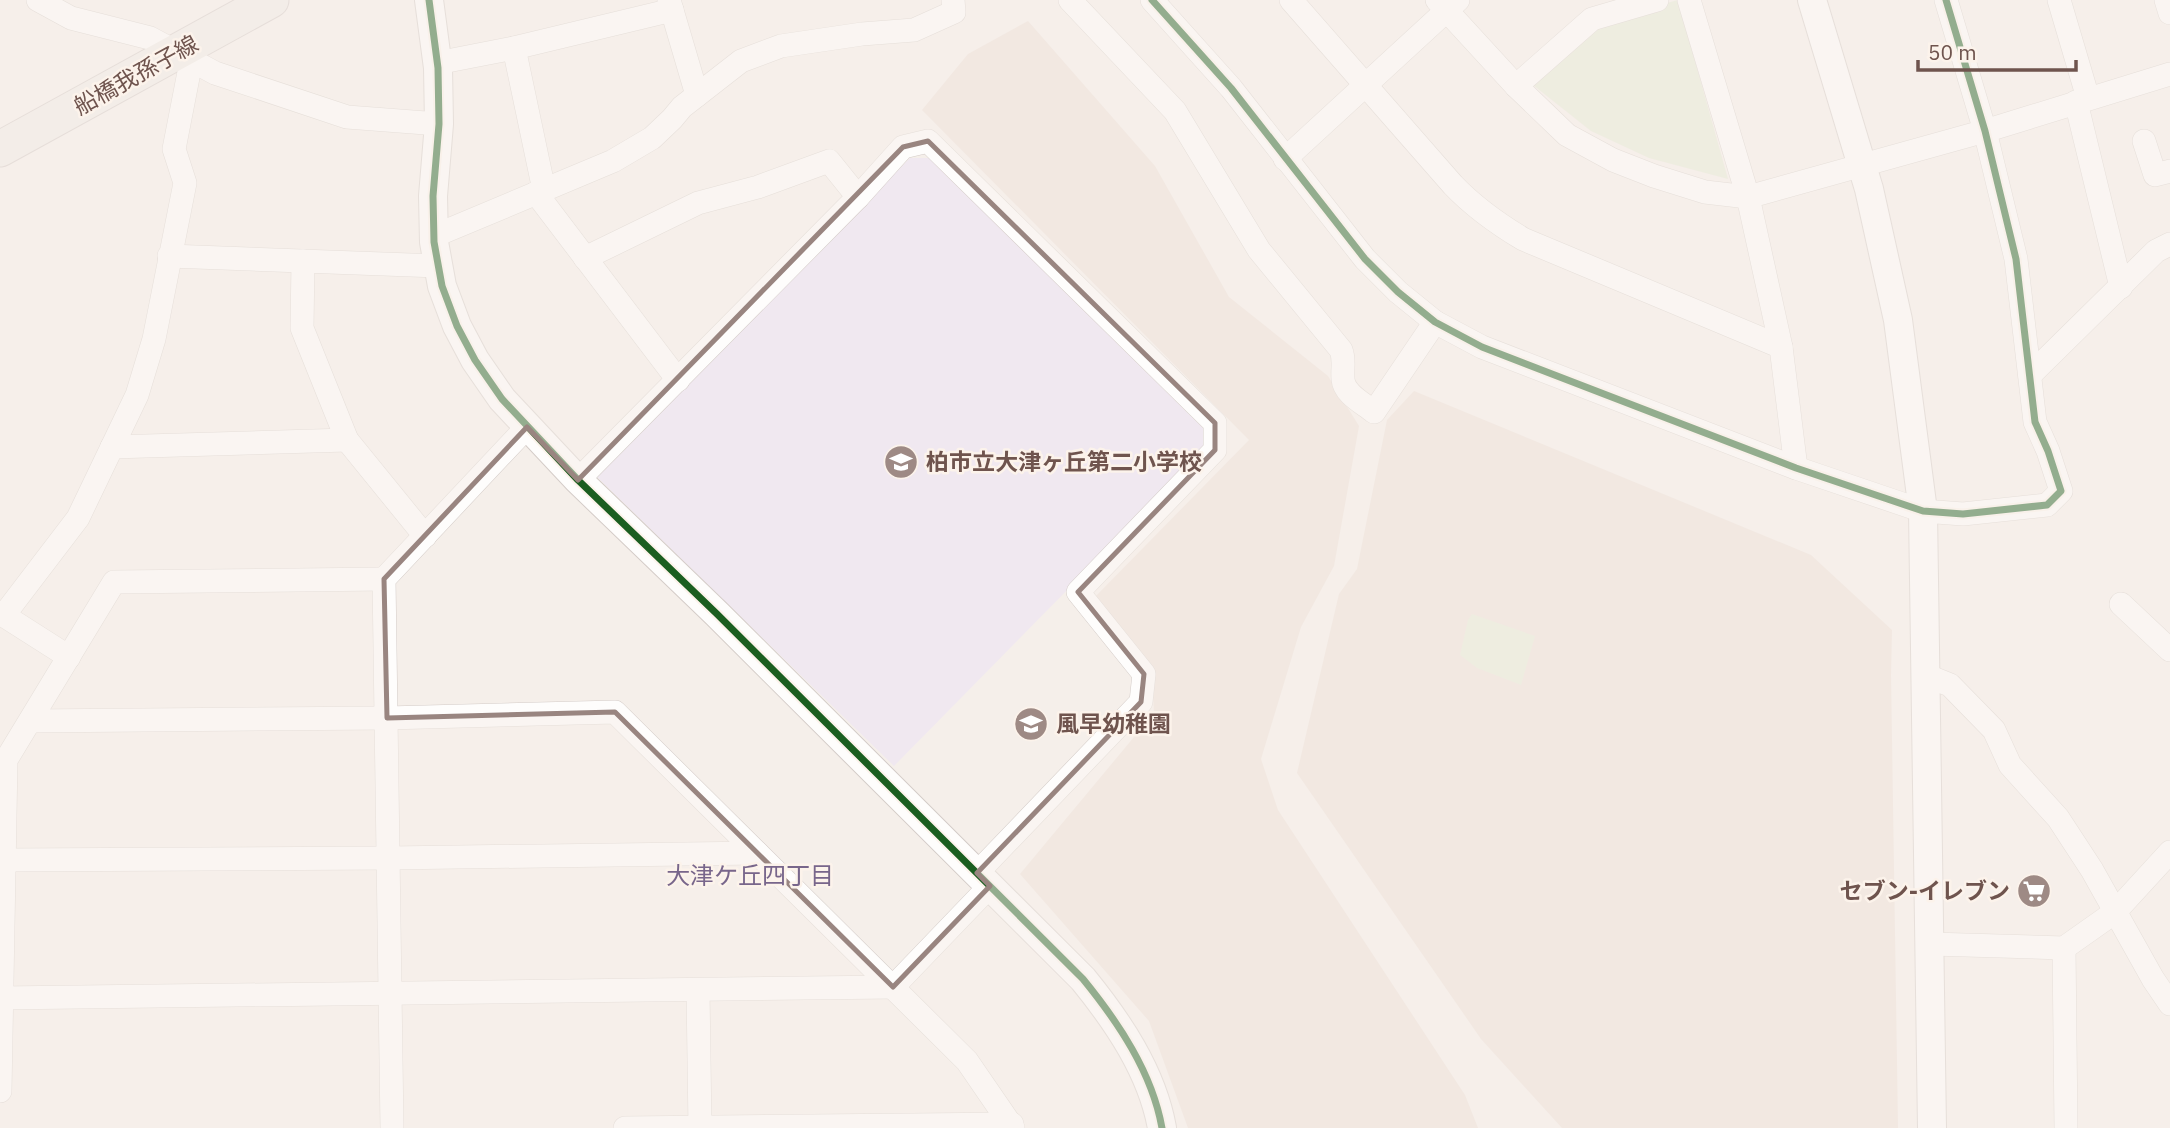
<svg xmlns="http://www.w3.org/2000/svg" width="2170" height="1128" font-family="'IBM Plex Sans','Noto Sans JP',sans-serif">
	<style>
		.residential { fill: #ede0d8 }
		.education { fill: #f0e8f0 }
		.green { fill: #e5ead6 }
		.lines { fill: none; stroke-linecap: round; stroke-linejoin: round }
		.minor-casing { stroke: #d4ccc8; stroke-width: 24 }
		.tertiary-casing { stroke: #d4ccc8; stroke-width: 30 }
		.primary-casing { stroke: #d3cac7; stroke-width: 37 }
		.minor { stroke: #fefdfc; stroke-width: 23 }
		.tertiary { stroke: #fefdfc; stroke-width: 28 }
		.primary { stroke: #f0ebe6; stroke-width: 35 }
		.cycleway-casing { stroke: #fcf3eb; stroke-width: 11 }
		.cycleway { stroke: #1b5e20; stroke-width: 7 }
		.marked { fill: none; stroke: #998580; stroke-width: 5; stroke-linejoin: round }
		.labels { text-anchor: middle; stroke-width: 5; stroke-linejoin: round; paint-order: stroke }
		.street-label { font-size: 23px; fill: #6f544e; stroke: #fcf3eb }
		.poi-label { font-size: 23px; font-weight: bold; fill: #6f544e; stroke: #fcf3eb; text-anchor: start }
		.neighbourhood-label { font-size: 24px; fill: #78668b; stroke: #fcf3eb }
	</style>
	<rect width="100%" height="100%" fill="#f5efea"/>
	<g class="residential">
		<path d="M1028 21 1155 166 1229 297 1328 376 1359 426 1334 566 1301 627 1261 759 1278 810 1465 1095 1478 1128H1188L1149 1021 1020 874 1154 713 1152 670 1093 599 1249 440 922 110 968 54Z"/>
		<path d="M1414 391 1811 555 1892 630 1891 675 1898 1128H1562L1481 1039 1297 773 1339 594 1357 569 1387 420Z"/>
	</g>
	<path class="education" d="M910 158H929L1208 433 1206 449 894 766 595 475Z"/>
	<g class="green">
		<path d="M1678 0 1728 179 1649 158 1591 131 1533 85 1595 23Z"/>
		<path d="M1472 614 1535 636 1521 685 1477 668 1460 655 1468 620Z"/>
	</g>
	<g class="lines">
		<g class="minor-casing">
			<g id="minor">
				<path d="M38 0 71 18 150 38 215 73 347 117 439 124"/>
				<path d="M669 0 697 95"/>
				<path d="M1070 0 1175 111 1259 250 1341 350C1345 360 1342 368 1343 379 1344 394 1363 403 1374 412L1435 322"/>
				<path d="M1152 0 1231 88 1365 259 1398 292 1435 322 1482 347 1796 468 1923 511 1963 514 2047 505 2061 491 2048 451 2035 422 2016 259 1985 131 1946 0"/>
				<path d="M1291 0 1453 185C1474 207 1498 224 1523 239L1781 347"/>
				<path d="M1437 0 1516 86 1567 135 1613 160 1654 176 1705 192 1748 197 1985 131 2170 74"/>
				<path d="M1689 0 1748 197 1781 347 1796 468"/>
				<path d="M2059 0 2088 98"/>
				<path d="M2166 0 2170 13"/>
				<path d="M514 48 544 190"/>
				<path d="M437 63 514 48 672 10"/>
				<path d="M1516 86 1592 19 1657 0"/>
				<path d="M2076 102 2121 287"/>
				<path d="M2144 141 2155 175 2170 171"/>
				<path d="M1285 159 1458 0"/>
				<path d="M536 193 678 380"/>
				<path d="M858 197 903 147 928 141 1215 423V450L1078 592 1144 674 1141 702 977 873"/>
				<path d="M434 236 613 161 652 138 672 119 682 107 741 61 781 46 862 34 914 30 954 12 953 0"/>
				<path d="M169 256 438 266"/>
				<path d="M303 261 302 328 347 440 425 536"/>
				<path d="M2030 375 2156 251 2170 244"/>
				<path d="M112 447 347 440"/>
				<path d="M578 480 858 197 829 161 758 187 698 203 585 258"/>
				<path d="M2121 604 2170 650"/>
				<path d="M0 613 69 657"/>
				<path d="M4 615 78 518 137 395 154 339 185 183 174 149 191 62"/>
				<path d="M1925 675 1950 685 1994 730 2010 765 2058 818 2092 870 2153 979 2170 1004"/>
				<path d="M31 721 387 718 615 712 967 1061 1013 1128"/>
				<path d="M5 860 390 858 757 853"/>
				<path d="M1931 944 2064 948 2115 912 2170 852"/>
				<path d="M2064 948 2066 1128"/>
				<path d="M698 990 700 1128"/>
				<path d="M1 998 893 987 990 886"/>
				<path d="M0 1091 6 760 114 582 384 579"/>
				<path d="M392 1128 384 579 527 427"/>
				<path d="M625 1128 1012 1124"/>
			</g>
		</g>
		<g class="tertiary-casing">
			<g id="tertiary">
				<path d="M429 0 438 68 439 124 433 196 434 242 442 286 457 326 475 360 502 399 578 480 717 614 1083 979C1118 1022 1152 1072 1162 1128"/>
				<path d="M1812 0 1869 189 1898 320 1923 511 1932 1128"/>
			</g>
		</g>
		<g class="primary-casing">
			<path id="primary" d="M0 149 271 0"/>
		</g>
		<use href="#minor" class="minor"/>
		<use href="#tertiary" class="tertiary"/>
		<use href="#primary" class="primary"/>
		<g class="cycleway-casing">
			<g id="cycleway">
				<path d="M429 0 438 68 439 124 433 196 434 242 442 286 457 326 475 360 502 399 578 480 717 614 1083 979C1118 1022 1152 1072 1162 1128"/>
				<path d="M1152 0 1231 88 1365 259 1398 292 1435 322 1482 347 1796 468 1923 511 1963 514 2047 505 2061 491 2048 451 2035 422 2016 259 1985 131 1946 0"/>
			</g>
		</g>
		<use href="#cycleway" class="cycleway"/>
	</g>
	<path d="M0 0H2170V1128H0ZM928 141 1215 423V450L1078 592 1144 674 1141 702 977 873 990 886 893 987 615 712 387 718 384 579 527 427 578 480 903 147Z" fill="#f5efea" fill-opacity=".55" fill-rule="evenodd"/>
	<path class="marked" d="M928 141 1215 423V450L1078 592 1144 674 1141 702 977 873 990 886 893 987 615 712 387 718 384 579 527 427 578 480 903 147Z"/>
	<defs>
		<g id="school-disc" transform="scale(1.75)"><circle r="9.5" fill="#9e8a85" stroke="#fcf3eb"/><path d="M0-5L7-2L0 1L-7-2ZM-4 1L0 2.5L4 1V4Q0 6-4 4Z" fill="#fff"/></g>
		<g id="supermarket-disc" transform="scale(1.75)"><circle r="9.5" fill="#9e8a85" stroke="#fcf3eb"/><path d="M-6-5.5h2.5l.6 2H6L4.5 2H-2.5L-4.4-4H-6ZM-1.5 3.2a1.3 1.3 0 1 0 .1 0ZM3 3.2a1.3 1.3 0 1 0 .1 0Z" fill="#fff"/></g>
	</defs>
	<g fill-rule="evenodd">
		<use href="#school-disc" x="901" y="462"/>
		<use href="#school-disc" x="1031" y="724"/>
		<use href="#supermarket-disc" x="2034" y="891"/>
	</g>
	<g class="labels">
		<g class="street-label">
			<text transform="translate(136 75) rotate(-29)" y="8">船橋我孫子線</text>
		</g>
		<g class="poi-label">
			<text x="926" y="470">柏市立大津ヶ丘第二小学校</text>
			<text x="1056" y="732">風早幼稚園</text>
			<text x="2010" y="899" text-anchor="end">セブン-イレブン</text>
		</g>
		<g class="neighbourhood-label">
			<text x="750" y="884">大津ケ丘四丁目</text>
		</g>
	</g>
	<path d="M1918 60v10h158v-10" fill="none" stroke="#6f544e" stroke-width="3.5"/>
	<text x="1928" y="60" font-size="21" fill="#6f544e" stroke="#fcf3eb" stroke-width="5" paint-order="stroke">50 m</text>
</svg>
